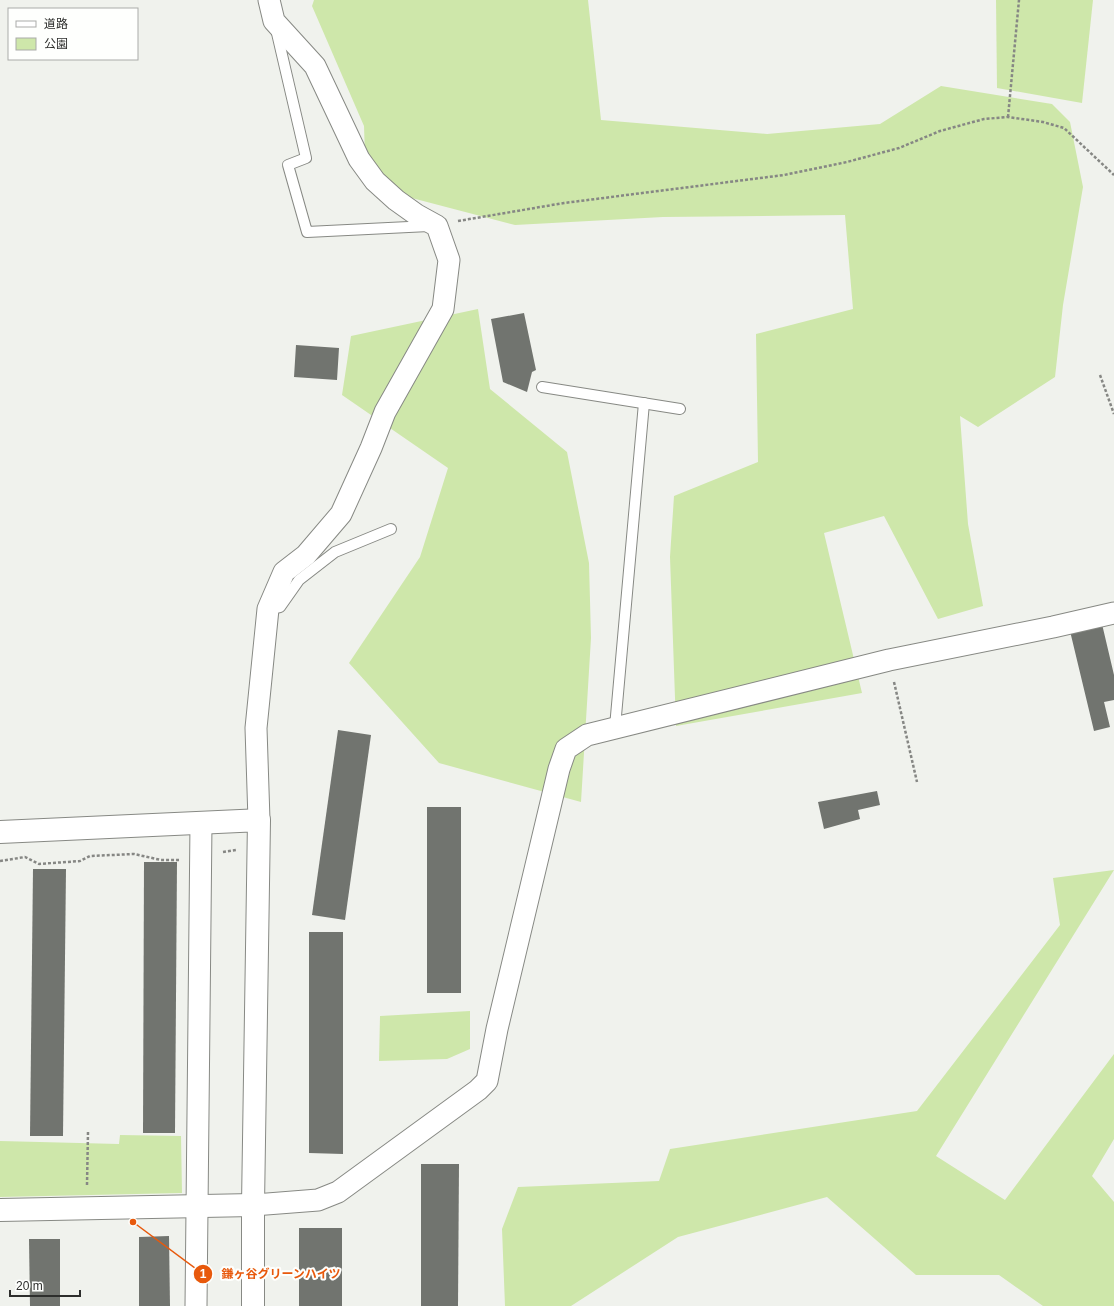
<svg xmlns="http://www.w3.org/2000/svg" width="1114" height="1306" font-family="Arial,'Noto Sans JP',sans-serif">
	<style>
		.green { fill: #cee7aa }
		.building { fill: #71746f }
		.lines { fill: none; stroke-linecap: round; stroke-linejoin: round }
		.service-casing { stroke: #878984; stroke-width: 12 }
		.minor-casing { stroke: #878984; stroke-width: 23 }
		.tertiary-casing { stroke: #878984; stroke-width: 24 }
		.path { stroke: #868784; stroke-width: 2.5; stroke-dasharray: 3 2; stroke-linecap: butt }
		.service { stroke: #fff; stroke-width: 10 }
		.minor { stroke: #fff; stroke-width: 21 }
		.tertiary { stroke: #fff; stroke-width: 22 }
		.leader { fill: none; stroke: #e8590c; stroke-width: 1.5 }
		.callout-dot { fill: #e8590c; stroke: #fefffd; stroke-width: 1.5 }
		.mark-label { font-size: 12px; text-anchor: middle; font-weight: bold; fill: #fff }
		.callout-label { font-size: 12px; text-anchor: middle; font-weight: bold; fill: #e8590c; stroke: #fefffd; stroke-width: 4; stroke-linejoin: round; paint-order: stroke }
	</style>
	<rect width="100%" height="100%" fill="#f0f2ed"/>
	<g class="green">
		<path d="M314 0H588L601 120 767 134 880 124 941 86 1052 104 1070 122 1083 187 1063 305 1055 377 978 427 960 416 968 524 983 606 938 619 884 516 824 533 862 693 676 726 670 557 674 496 758 462 756 334 853 309 845 215 663 217 515 225 366 186 364 126 312 6Z"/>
		<path d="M996 0H1093L1082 103 997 88Z"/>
		<path d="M478 309 490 389 567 452 589 563 591 638 581 802 439 763 349 663 420 557 448 468 342 395 351 336Z"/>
		<path d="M1114 870 936 1156 1005 1200 1114 1054V1139L1092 1176 1114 1202V1306H1043L999 1275H916L827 1197 678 1237 571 1306H505L502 1229 518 1187 659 1181 670 1149 917 1111 1060 925 1053 878Z"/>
		<path d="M470 1011V1049L447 1059 379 1061 380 1016Z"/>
		<path d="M120 1135 181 1136 182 1193 0 1197V1141L119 1144Z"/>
	</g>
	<g class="building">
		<path d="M524 313 536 370 532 372 527 392 503 382 491 319Z"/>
		<path d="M296 345 339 348 337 380 294 377Z"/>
		<path d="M1102 624 1114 675V700L1104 702 1110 727 1094 731 1070 631Z"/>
		<path d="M338 730 371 735 345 920 312 915Z"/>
		<path d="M877 791 880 805 858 810 860 819 824 829 818 802Z"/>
		<rect x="427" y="807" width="34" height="186"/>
		<path d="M144 862H177L175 1133H143Z"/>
		<path d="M33 869H66L63 1136H30Z"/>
		<path d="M309 932H343V1154L309 1153Z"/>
		<path d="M421 1164H459L458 1306H421Z"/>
		<rect x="299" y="1228" width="43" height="78"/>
		<path d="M169 1236 170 1306H139V1237Z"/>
		<path d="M29 1239H60V1306H30Z"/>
	</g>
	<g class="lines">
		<g class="service-casing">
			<g id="service">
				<path d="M276 29 306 158 288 165 307 232 429 226"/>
				<path d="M542 387 680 409"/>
				<path d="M270 609 280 607 299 580 335 552 391 529"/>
				<path d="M615 727 644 403"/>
			</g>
		</g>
		<g class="minor-casing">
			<g id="minor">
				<path d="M259 820 256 728 268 609 284 572 306 555 341 514 371 448 385 412 443 309 449 260 437 226 417 215 396 200 375 181 359 159 315 66 274 21 269 0"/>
				<path d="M253 1205 318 1200 338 1192 478 1090 487 1081 497 1029 559 769 566 749 587 735 889 660 1053 627 1114 613"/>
				<path d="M196 1306 201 823"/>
			</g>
		</g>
		<g class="tertiary-casing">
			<g id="tertiary">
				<path d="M0 832 259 820 253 1205V1306"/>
				<path d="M0 1210 253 1205"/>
			</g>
		</g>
		<g class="path">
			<path d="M1008 117 1019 0"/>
			<path d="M458 221 564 203 784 175 847 162 899 148 940 131 984 119 1008 117 1043 122 1064 128 1114 175"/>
			<path d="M1100 375 1114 414"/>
			<path d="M894 682 917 782"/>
			<path d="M223 852 236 850"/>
			<path d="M0 861 25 857 39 864 80 861 90 856 134 854 161 860H179"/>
			<path d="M87 1185 88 1132"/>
		</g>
		<use href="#service" class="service"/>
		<use href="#minor" class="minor"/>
		<use href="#tertiary" class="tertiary"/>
	</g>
	<path class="leader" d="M133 1222L203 1274"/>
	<g class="callout-dot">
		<circle cx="133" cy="1222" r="4"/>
		<circle cx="203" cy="1274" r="10"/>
	</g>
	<g class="mark-label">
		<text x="203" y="1278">1</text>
	</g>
	<g class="callout-label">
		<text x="281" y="1278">鎌ヶ谷グリーンハイツ</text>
	</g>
	<rect x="8" y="8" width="130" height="52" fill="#fefffd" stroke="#aaaba9"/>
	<rect x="16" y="21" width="20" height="6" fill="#ffffff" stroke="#aaaba9"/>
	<text x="44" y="28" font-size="12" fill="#2d2e2c">道路</text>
	<rect x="16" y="38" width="20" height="12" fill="#cee7aa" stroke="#aaaba9"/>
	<text x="44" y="48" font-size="12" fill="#2d2e2c">公園</text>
	<path d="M10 1290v6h70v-6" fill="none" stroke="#2d2e2c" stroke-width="2"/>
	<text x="16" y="1290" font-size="12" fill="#2d2e2c" stroke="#fefffd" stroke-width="3" paint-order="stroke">20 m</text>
</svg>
